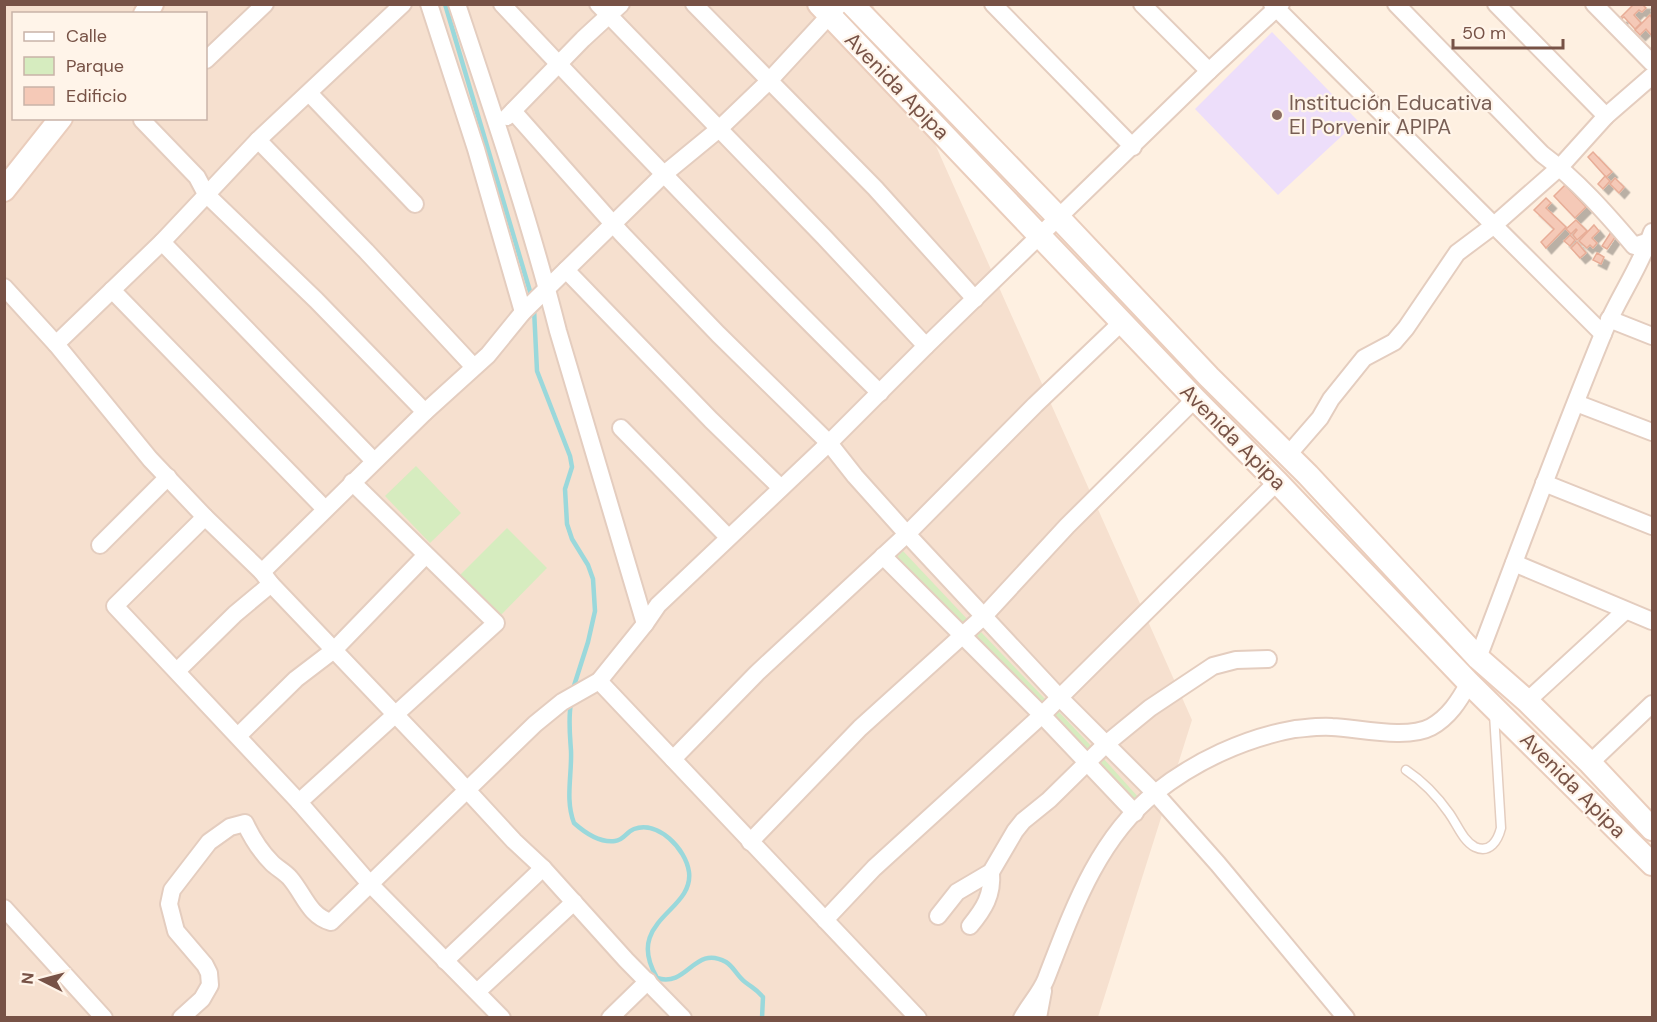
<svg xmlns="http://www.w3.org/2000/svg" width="1657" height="1022" font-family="'DM Sans',sans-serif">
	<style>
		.residential { fill: #f6e0cf; fill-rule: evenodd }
		.education { fill: #eddefa }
		.green { fill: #d6ecbf }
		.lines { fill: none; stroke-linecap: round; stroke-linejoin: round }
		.stream { stroke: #9ad8db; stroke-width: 4.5 }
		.building { fill: #f5c9b7; stroke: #e8ad97; stroke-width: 1.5; filter: url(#shadow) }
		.lane-casing { stroke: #e4cdbf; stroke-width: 11 }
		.street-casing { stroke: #e4cdbf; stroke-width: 20 }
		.secondary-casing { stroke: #eacdbc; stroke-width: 26 }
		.lane { stroke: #fff; stroke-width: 8 }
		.street { stroke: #fff; stroke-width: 16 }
		.secondary { stroke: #fff; stroke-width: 22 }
		.education-dot { fill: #8d6e63; stroke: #fff4e9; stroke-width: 2 }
		.labels { text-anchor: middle; stroke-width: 4.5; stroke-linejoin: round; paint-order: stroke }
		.street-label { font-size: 21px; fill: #775246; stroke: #fff4e9 }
		.education-label { font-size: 21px; fill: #785e54; stroke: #fff4e9; text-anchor: start }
	</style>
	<defs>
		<filter id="shadow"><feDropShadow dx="5.5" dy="5.5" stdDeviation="0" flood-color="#0004"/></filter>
	</defs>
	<rect width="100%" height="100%" fill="#fef0e1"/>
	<path class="residential" d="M5 5H873L1192 720 1098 1017 5 1018ZM14 14H206V118H14Z"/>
	<path class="education" d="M1272 32 1358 121 1278 195 1195 109Z"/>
	<g class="green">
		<path d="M416 466 461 513 430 543 385 496Z"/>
		<path d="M507 528 547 568 497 619 457 578Z"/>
		<path d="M903 551 968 620 962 626 897 557Z"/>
		<path d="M981 632 1045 699 1040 704 976 637Z"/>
		<path d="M1058 711 1092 747 1088 751 1053 715Z"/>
		<path d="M1103 758 1139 798 1134 802 1098 762Z"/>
	</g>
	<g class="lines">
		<g class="stream">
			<path d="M445 4 532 298"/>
			<path d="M534 309 537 371 570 456 572 467 565 489 567 524 572 539 588 565 593 579 595 611 588 642 572 692"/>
			<path d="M571 703C568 719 570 735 571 751 572 775 565 800 574 823 584 832 600 843 615 841 624 840 626 832 634 829 658 820 686 849 689 872 694 912 623 920 657 978 688 988 694 944 726 962 734 967 737 976 745 982 754 989 755 988 763 997L762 1018"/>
		</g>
	</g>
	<g class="building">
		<path d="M1634 4H1645L1644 6 1646 8 1642 12 1639 10 1634 15 1641 23 1635 29 1624 17 1620 20 1619 19Z"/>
		<path d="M1650 15 1652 18V36L1646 29 1640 35 1635 30Z"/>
		<path d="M1593 152 1612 172 1606 177 1588 157Z"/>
		<path d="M1605 176 1610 181 1603 189 1598 184Z"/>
		<path d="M1615 178 1624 187 1619 193 1610 184Z"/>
		<path d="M1565 185 1586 207 1575 218 1554 196Z"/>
		<path d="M1546 198 1551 203 1546 208 1566 227 1546 248 1541 242 1554 229 1534 210Z"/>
		<path d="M1576 220 1587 231 1577 240 1573 235 1577 230 1576 229 1571 234 1566 229Z"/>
		<path d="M1594 225 1599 231 1592 238 1597 243 1593 248 1590 245 1587 248 1579 241Z"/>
		<path d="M1611 232 1616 236 1607 249 1602 246Z"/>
		<path d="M1570 235 1575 240 1570 246 1564 241Z"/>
		<path d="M1577 242 1586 253 1580 258 1571 248Z"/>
		<path d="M1597 253 1604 257 1601 264 1593 260Z"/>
	</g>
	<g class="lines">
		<g class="lane-casing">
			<path id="lane" d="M1406 770C1424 782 1437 796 1449 813 1457 824 1463 841 1475 847 1490 854 1498 840 1501 828L1494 714"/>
		</g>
		<g class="street-casing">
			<g id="street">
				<path d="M429 4 476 149 523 312"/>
				<path d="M457 4C493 112 530 221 558 331L645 624"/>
				<path d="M502 4C626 136 751 266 880 393"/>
				<path d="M598 4 824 237 926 346"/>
				<path d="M694 4 875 188 975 299"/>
				<path d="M993 4 1133 147"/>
				<path d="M1142 4 1209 71"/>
				<path d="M1272 4 1603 334"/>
				<path d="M1396 4 1542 154C1577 180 1606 213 1634 246L1649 241 1652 242"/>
				<path d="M1496 4 1606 116"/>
				<path d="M1594 4 1652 63"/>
				<path d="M206 60 265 4"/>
				<path d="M309 93 415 204"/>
				<path d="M513 111 622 234 718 334 829 443 855 476 907 534 1060 698 1155 793 1218 864 1346 1018"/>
				<path d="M507 117 583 39 621 4"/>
				<path d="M142 120 197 177 206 194 316 300 425 412"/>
				<path d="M258 140 366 251 473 366"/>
				<path d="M162 242 374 461"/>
				<path d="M566 270 711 420 781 488"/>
				<path d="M4 287 56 344 150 459 205 517 262 572 271 584 455 777 514 841 543 868 626 960 683 1018"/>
				<path d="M112 290 325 509"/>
				<path d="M1609 319 1652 336"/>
				<path d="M56 344 162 242 258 140 403 4"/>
				<path d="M1576 403 1652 432"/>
				<path d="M621 428 728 537"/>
				<path d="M1287 456 1320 418 1331 399 1364 358 1394 342 1406 328 1457 253 1493 226 1560 167 1606 116 1652 76"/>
				<path d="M1544 483 1652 526"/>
				<path d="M205 517 115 606 299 802 370 884 502 1018"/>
				<path d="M100 545 168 477"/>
				<path d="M883 556 1042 715 1135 813"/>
				<path d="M1514 563 1652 621"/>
				<path d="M262 572 425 412 488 355 523 312 663 175 719 129 768 82 840 4"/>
				<path d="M1478 658C1519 550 1559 441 1603 334 1617 299 1640 268 1652 232"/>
				<path d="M177 671 235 614 271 584"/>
				<path d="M599 681 918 1018"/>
				<path d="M1527 701 1625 611"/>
				<path d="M238 736 296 679 334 650 426 555"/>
				<path d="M673 759 757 673 907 534 1035 405 1122 322"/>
				<path d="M1590 763 1652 704"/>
				<path d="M299 802 496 623 352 482"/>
				<path d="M750 842 860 728 984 616 1067 526 1195 399"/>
				<path d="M4 908 104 1018"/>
				<path d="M938 916 957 892 991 872 1015 831 1023 821 1049 800 1106 744 1150 708 1213 666 1236 660 1268 659"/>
				<path d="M825 920 874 868 1042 715 1277 482"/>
				<path d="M970 926C984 909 993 895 991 872"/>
				<path d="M445 961 543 868"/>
				<path d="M477 992 574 902"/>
				<path d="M181 1018 202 999 210 985 209 973 205 965 176 931 169 904 172 890 209 842 230 827 245 823C252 838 260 851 272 863 277 868 285 872 290 878 304 894 309 916 331 922L535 724 562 702 599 681 645 624 658 605 829 443 926 346 1209 71 1281 4"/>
				<path d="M610 1018 648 981"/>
				<path d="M1022 1018C1029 1005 1041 992 1046 979 1072 912 1097 839 1155 793 1195 761 1245 738 1295 729 1307 728 1320 726 1332 727 1358 728 1407 740 1431 727 1449 717 1459 701 1469 683"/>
				<path d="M1038 1018 1043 991"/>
			</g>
		</g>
		<g class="secondary-casing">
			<g id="secondary">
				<path d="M819 4 1195 399 1277 482 1469 683 1652 864"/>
				<path d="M852 4 1058 217 1209 377 1308 475 1478 658 1527 701 1590 763 1652 829"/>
				<path d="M145 14 152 4"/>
				<path d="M4 190 61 118"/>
			</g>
		</g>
		<use href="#lane" class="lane"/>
		<use href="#street" class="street"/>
		<use href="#secondary" class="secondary"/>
	</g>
	<circle class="education-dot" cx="1277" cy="115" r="6"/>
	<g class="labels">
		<g class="street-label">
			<text transform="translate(897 86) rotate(46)" y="7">Avenida Apipa</text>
			<text transform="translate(1233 437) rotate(45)" y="7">Avenida Apipa</text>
			<text transform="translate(1573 785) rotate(45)" y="7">Avenida Apipa</text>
		</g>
		<g class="education-label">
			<text x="1289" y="110">Institución Educativa<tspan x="1289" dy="24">El Porvenir APIPA</tspan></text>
		</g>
	</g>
	<rect width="1657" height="1022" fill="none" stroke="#775246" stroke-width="12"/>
	<rect x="12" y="12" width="195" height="108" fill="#fff4e9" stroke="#c9b3a8" stroke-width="1.5"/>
	<rect x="24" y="32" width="30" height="9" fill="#ffffff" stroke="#c9b3a8" stroke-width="1.5"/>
	<text x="66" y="42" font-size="18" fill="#775246">Calle</text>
	<rect x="24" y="57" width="30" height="18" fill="#d6ecbf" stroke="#c9b3a8" stroke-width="1.5"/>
	<text x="66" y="72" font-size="18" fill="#775246">Parque</text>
	<rect x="24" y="87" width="30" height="18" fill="#f5c9b7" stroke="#c9b3a8" stroke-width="1.5"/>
	<text x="66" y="102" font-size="18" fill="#775246">Edificio</text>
	<g transform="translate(42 980) rotate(276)" stroke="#fff4e9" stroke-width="4.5" paint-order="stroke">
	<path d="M0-4.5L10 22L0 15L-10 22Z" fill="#775246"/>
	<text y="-9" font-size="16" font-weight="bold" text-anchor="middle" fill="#775246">N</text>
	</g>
	<path d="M1453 39v9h110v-9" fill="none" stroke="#775246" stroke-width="3"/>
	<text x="1462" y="39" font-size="18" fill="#775246" stroke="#fff4e9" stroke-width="4.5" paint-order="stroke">50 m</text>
</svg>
